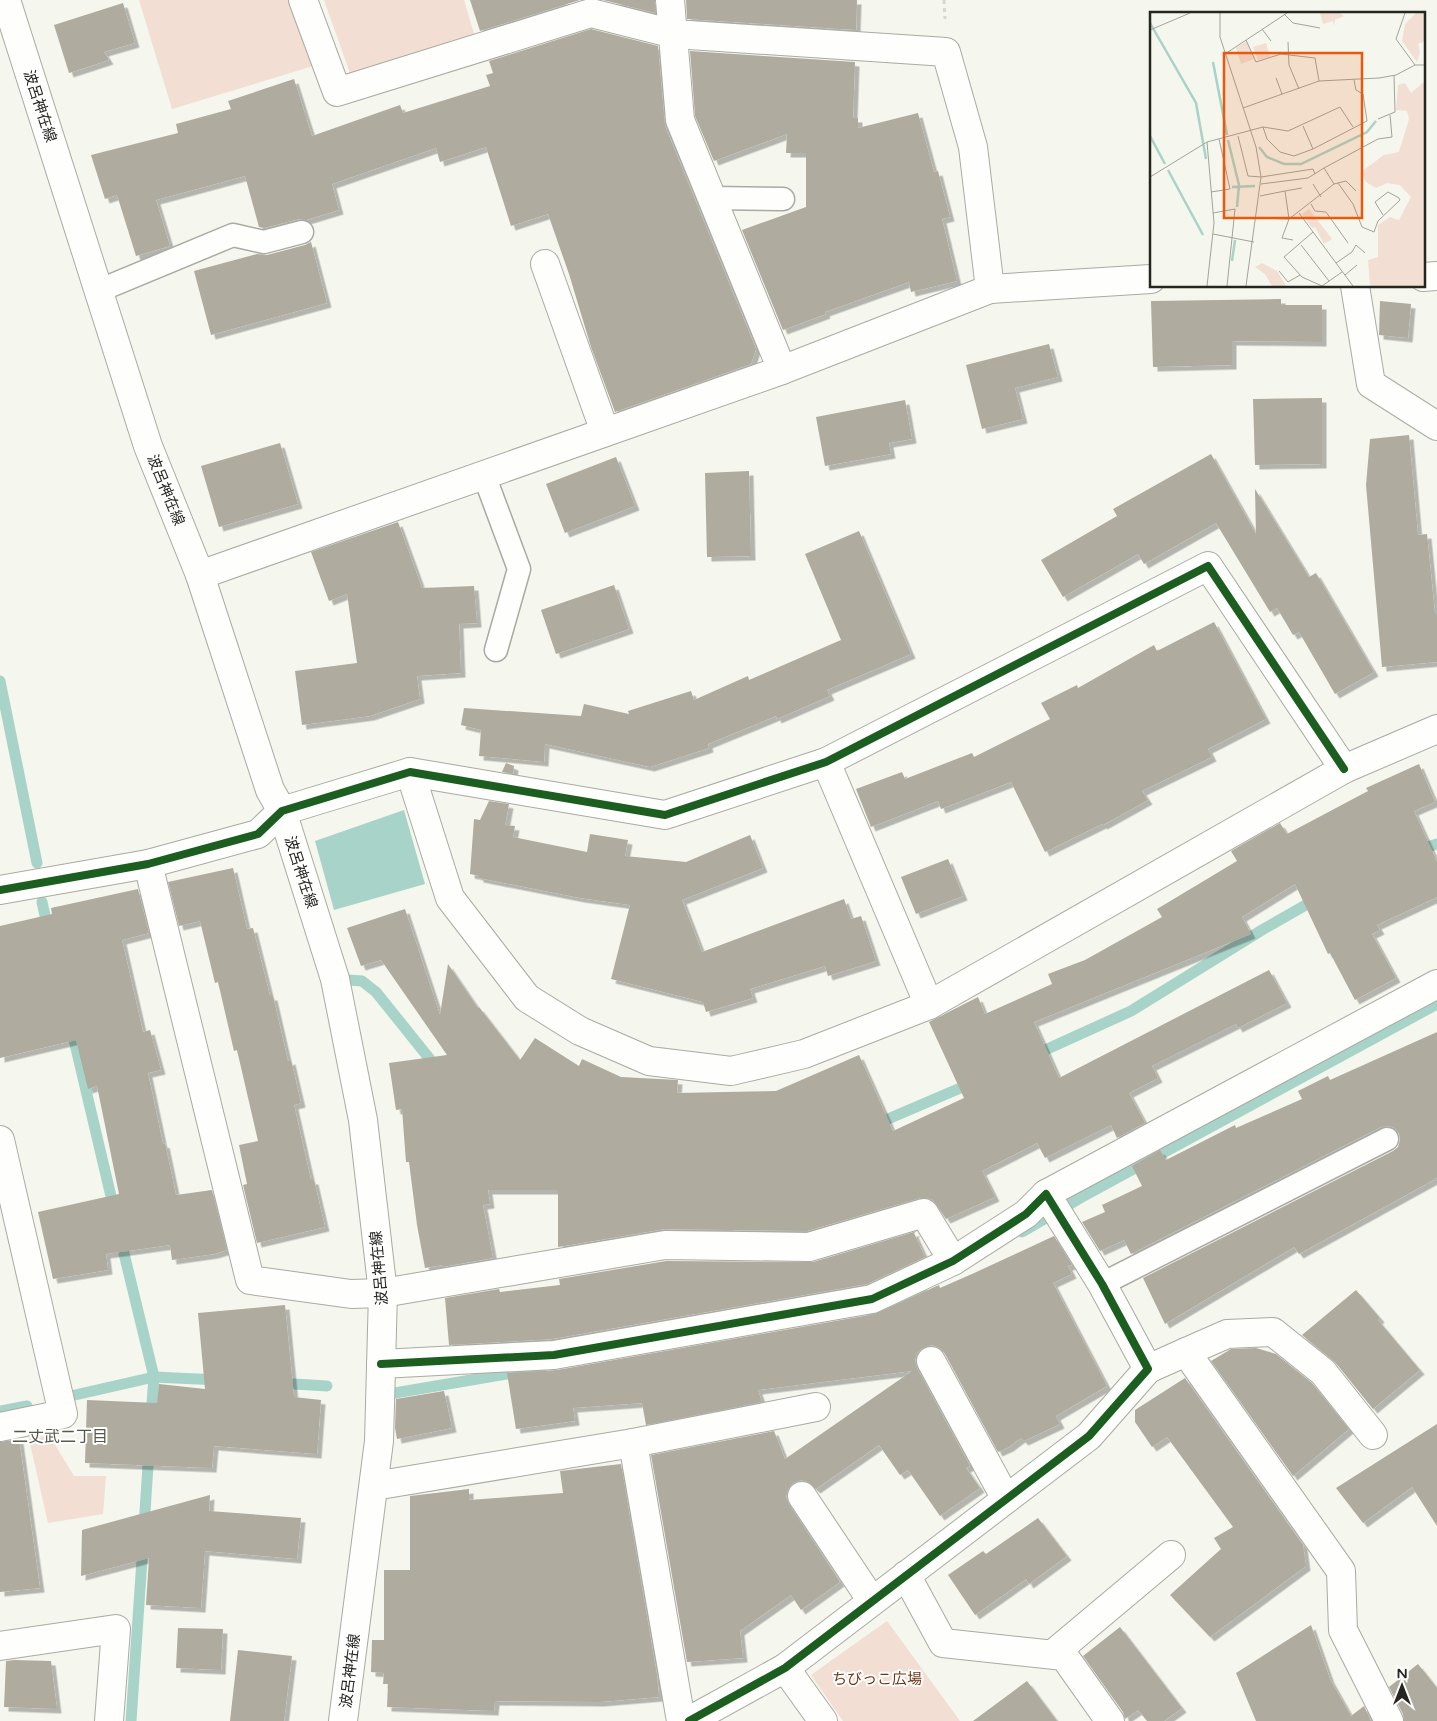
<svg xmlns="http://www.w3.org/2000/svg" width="1437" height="1721" font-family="'Varela Round','Noto Sans JP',sans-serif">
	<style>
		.green { fill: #f2ded2 }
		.water { fill: #a8d3c8 }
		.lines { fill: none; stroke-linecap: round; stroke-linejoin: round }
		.stream { stroke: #a8d3c8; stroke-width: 11 }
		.building { fill: #afab9e; filter: url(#shadow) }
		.lane-casing { stroke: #a9aaa3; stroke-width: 25 }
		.street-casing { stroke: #a9aaa3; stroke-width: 30 }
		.secondary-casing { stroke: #a9aaa3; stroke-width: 30 }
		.path { stroke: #d6d7d4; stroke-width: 3; stroke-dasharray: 4 4; stroke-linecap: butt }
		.lane { stroke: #fefefc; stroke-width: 22 }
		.street { stroke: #fefefc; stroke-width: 28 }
		.secondary { stroke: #fefefc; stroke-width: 28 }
		.cycleway-casing { stroke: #fff; stroke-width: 11 }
		.cycleway { stroke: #1b5e20; stroke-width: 8 }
		.labels { text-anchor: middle; stroke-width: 4; stroke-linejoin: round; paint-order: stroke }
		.street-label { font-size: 15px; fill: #252620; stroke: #fff }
		.park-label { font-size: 15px; fill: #703414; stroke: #fff }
		.neighbourhood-label { font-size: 16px; fill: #565849; stroke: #fff }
		.inset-river { fill: none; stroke: #a8d3c8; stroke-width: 2.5 }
		.inset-road { fill: none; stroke: #a2a39b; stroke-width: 1 }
		.view { fill: #e8590c; fill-opacity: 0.15; stroke: #e8590c; stroke-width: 2.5 }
		.inset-edge { fill: none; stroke: #252620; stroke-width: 2.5 }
	</style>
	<defs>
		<filter id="shadow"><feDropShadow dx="4.5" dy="4.5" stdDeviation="0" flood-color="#0004"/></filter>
	</defs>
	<rect width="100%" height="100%" fill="#f5f6ed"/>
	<g class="green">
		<path d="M139 0H292L313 66 172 109Z"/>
		<path d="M324 0H464L475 37 350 73Z"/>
		<path d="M49 1435 74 1476H106L103 1514 48 1523 29 1439Z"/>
		<path d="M887 1621 960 1721H843L811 1675Z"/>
	</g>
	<path class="water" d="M404 810 425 884 334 910 315 841Z"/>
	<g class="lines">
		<g class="stream">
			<path d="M0 681 37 863"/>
			<path d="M1417 850 1437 844"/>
			<path d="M42 902 48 929"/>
			<path d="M348 980 362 981 376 992 437 1068"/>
			<path d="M71 1027 114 1209"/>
			<path d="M1032 1056 1131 1011 1262 930 1318 898"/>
			<path d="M874 1125 972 1083"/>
			<path d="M1022 1232 1082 1197 1437 1004"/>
			<path d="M120 1237 154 1377 151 1417"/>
			<path d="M870 1311 892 1307 922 1290"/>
			<path d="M278 1383 327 1386"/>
			<path d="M389 1394 541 1368"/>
			<path d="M75 1395 154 1377 219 1380"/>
			<path d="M0 1411 27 1406"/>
			<path d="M144 1527 149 1450"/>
			<path d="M131 1721 143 1545"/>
		</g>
	</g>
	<g class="building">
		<path d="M470 0H580L480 31Z"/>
		<path d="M603 0H655V13Z"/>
		<path d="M686 0H857L856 30 687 19Z"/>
		<path d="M123 3 135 43 104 52 109 60 69 73 54 25Z"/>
		<path d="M591 29 658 46 665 126 756 349 751 364 615 412 591 347 569 274 548 214 511 226 486 147 440 162 436 148 332 184 339 210 306 220 299 219 264 228 259 227 245 176 156 200 170 246 136 256 117 195 105 199 91 155 178 133 176 124 231 109 228 101 294 79 312 136 400 105 403 113 490 86 486 75 493 73 489 61Z"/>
		<path d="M690 51 855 62 853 118H858V128L918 113 934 172 938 171 950 217 942 219 957 281 911 292 909 282 825 312 826 314 783 330 742 230 806 207V153H786L787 134 714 161 695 116Z"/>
		<path d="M311 242 327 303 211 335 194 271 257 254 267 255 305 245Z"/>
		<path d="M1281 299V305H1322V342L1232 341V365L1153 367 1151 301Z"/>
		<path d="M1380 301 1411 304 1408 338 1379 335Z"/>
		<path d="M1049 344 1058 377 1015 388 1023 419 982 429 966 365Z"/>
		<path d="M1322 398V464L1255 465 1253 399Z"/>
		<path d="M905 400 912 439 889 443 891 454 825 466 816 417Z"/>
		<path d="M1409 435 1418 535 1427 534 1435 614H1437V662L1382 667 1366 485 1370 439Z"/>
		<path d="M280 443 298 504 219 527 201 466Z"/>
		<path d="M1211 454 1256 534 1255 489 1309 577 1316 573 1374 672 1335 694 1299 632 1293 635 1277 608 1270 612 1216 523 1144 564 1138 554 1063 597 1041 560 1117 516 1113 509Z"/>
		<path d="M616 457 635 506 565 533 546 484Z"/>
		<path d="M749 471 751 556 707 557 705 473Z"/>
		<path d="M398 522 422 588 474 586 477 623 459 624 461 673 417 676 420 699 370 716 302 725 295 671 357 663 347 594 329 601 311 552Z"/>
		<path d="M859 531 911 654 827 690 830 696 777 719 776 716 708 744 709 748 650 767 545 744 544 762 479 756 481 730 461 725 464 708 581 716 584 704 629 714 628 711 691 691 694 700 748 676 749 680 841 640 805 554Z"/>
		<path d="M614 585 629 629 556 654 541 610Z"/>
		<path d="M1214 622 1266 719 1208 749 1212 757 1142 791 1148 800 1103 825 1102 824 1045 852 1011 782 941 809 938 801 871 827 856 789 902 772 905 779 972 753 974 757 1050 719 1041 703 1077 685 1078 688 1154 645 1157 651Z"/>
		<path d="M506 763 514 766 513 774 502 772Z"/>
		<path d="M1419 764 1435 802 1414 811 1437 862V897L1377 925 1380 930 1372 934 1396 978 1355 1000 1330 953 1328 954 1295 884 1242 917 1251 934 1034 1022 1059 1078 1269 970 1287 1003 1238 1028 1236 1024 1152 1066 1158 1078 1129 1093 1145 1123 1117 1138 1111 1125 1045 1158 1037 1143 982 1171 995 1197 946 1219 933 1200 927 1198H920L807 1231 665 1229 558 1247V1190H488L490 1204 483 1205 493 1258 442 1267V1265L425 1268 417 1225 409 1162H406L402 1109 396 1110 389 1063 447 1055 381 960 361 966 347 928 405 909 440 1015 448 964 478 1008 479 1007 520 1060 535 1038 579 1066 582 1059 621 1077 678 1080 677 1093 776 1091 859 1055 893 1131 964 1098 929 1022 978 997 985 1014 1052 984 1048 974 1085 960 1162 917 1157 909 1237 861 1231 851 1280 823 1287 834 1368 791 1366 788Z"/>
		<path d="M489 801 509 804 505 825 515 826 513 837 587 852 590 834 628 840 625 856 686 862 750 835 763 868 682 900 702 952 844 899 851 919 861 916 876 961 828 976 825 966 750 989 753 998 706 1012 703 1002 611 979 630 905 580 898 479 878V876L470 874 474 819 480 820Z"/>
		<path d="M948 859 963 896 916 914 901 877Z"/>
		<path d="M233 868 247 929 253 928 270 996H273L288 1061 291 1060 301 1103 294 1105 311 1180H314L325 1227 257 1243 243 1185 247 1184 239 1145 258 1141 237 1050 234 1051 218 982 215 983 200 921 179 926 168 882Z"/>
		<path d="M138 889 149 933 122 940 143 1032 150 1030 161 1070 148 1073 163 1144 165 1143 176 1195 212 1190 227 1250 214 1254 172 1260 170 1245 106 1254 108 1270 53 1279 38 1212 119 1194 97 1086 88 1089 76 1040 0 1058V926L52 914 51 908Z"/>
		<path d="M1437 1032V1178L1299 1254 1294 1247 1165 1324 1143 1278 1393 1151 1398 1147 1400 1140 1399 1134 1395 1128 1388 1126 1381 1127 1131 1254 1124 1240 1100 1251 1082 1222 1105 1212 1102 1205 1142 1186 1132 1166 1160 1150 1166 1160 1235 1125 1236 1128 1302 1099 1298 1091 1328 1076 1330 1080Z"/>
		<path d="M917 1231 914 1233 925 1257 867 1284 552 1339 449 1345 445 1298 499 1289 500 1292 560 1285 559 1279 666 1261 813 1262Z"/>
		<path d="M1054 1236 1072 1265 1068 1266 1072 1274 1053 1283 1107 1386 1056 1416 1060 1424 1024 1441 1021 1438 1009 1447 998 1452 945 1354 940 1348 932 1345 923 1348 917 1353 915 1360 917 1368 970 1466 966 1468 980 1488 940 1516 908 1470 900 1475 879 1445 816 1489 808 1482 801 1480 793 1483 788 1489 786 1497 789 1504 840 1582 801 1610 791 1595 740 1631 743 1658 687 1662 651 1455 774 1431 785 1459 912 1371 758 1390 762 1402 646 1425 642 1403 573 1408 575 1421 516 1429 507 1373 557 1370 875 1314 939 1285 940 1288 972 1274Z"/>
		<path d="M1356 1290 1380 1318 1378 1320 1420 1370 1373 1409 1335 1362 1302 1335Z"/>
		<path d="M285 1305 294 1397 321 1400 317 1454 214 1446 212 1468 85 1463 87 1400 157 1403 159 1384 205 1389 198 1313Z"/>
		<path d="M1256 1348 1276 1354 1312 1383 1349 1429 1293 1476 1211 1361 1231 1349Z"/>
		<path d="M1185 1378 1303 1545 1306 1566 1210 1637 1170 1595 1221 1549 1214 1538 1233 1527 1167 1437 1152 1447 1135 1422V1410Z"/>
		<path d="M444 1391 452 1428 397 1439 395 1428 396 1399Z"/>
		<path d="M1437 1424V1526L1412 1487 1363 1523 1336 1488Z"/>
		<path d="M19 1439 40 1588 0 1592V1442Z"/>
		<path d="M621 1464 657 1675 659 1697 600 1702 495 1701 494 1711 387 1707 388 1684H383L384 1673 371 1672 372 1640H384V1570H410V1496L469 1489V1500L563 1493 560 1471Z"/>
		<path d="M210 1495 209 1511 301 1518 297 1559 205 1551 201 1608 146 1605 149 1558 81 1576 82 1530Z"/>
		<path d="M1038 1518 1067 1556 1029 1584 1026 1579 975 1615 948 1575 983 1551 986 1554Z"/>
		<path d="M1311 1625 1330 1679 1351 1716 1364 1706 1371 1721H1256L1236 1673Z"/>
		<path d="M1120 1627 1182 1708 1164 1721H1147L1138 1710 1125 1719 1123 1712 1083 1656Z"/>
		<path d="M178 1628 223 1629 221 1670 176 1668Z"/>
		<path d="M238 1650 292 1656 284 1721H230Z"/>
		<path d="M14 1660 51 1661 57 1709 4 1707 6 1661Z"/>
		<path d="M1418 1664 1437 1688V1721H1404L1403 1714 1389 1687Z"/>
		<path d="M1027 1681 1057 1721H973Z"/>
	</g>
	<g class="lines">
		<g class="lane-casing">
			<g id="lane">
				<path d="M712 198 783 199"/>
				<path d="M98 291 233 235 264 242 302 232"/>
				<path d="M484 475 519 569 496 650"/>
				<path d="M1102 1284 1387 1139"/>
			</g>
		</g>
		<g class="street-casing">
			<g id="street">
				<path d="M303 0 337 92 591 13 674 34 946 52 973 147 990 289"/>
				<path d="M670 0 680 120 782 370"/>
				<path d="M545 264 605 432"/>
				<path d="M1423 277 1437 276"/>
				<path d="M1355 286 1371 384 1437 426"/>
				<path d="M200 575 782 370 990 289 1151 279"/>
				<path d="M826 762 929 1005"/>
				<path d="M410 772 450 898 527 998 580 1031 649 1061 731 1071 804 1054 929 1005 1344 769 1437 729"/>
				<path d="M148 864 250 1280 351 1294 383 1293 665 1245 809 1247 924 1213 953 1261"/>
				<path d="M0 890 148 864 258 834 282 811 410 772 665 815 826 762 1208 566 1344 769"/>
				<path d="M0 1140 63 1414 0 1427"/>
				<path d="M1046 1194 1437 984"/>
				<path d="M1186 1352 1227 1334 1273 1332 1323 1372 1373 1435"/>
				<path d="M931 1361 1006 1499"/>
				<path d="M381 1364 554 1355 872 1299 953 1261 1026 1214 1046 1194 1102 1284 1148 1369 1089 1436 785 1668 689 1721"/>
				<path d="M1148 1369 1186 1352 1341 1571 1343 1630 1389 1721"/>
				<path d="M633 1443 816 1407"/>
				<path d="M374 1486 633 1443 681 1721"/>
				<path d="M802 1496 872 1601"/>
				<path d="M906 1575 943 1643 1064 1656 1110 1721"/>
				<path d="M0 1646 116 1629 109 1721"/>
				<path d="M1053 1654 1171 1555"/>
				<path d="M785 1668 823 1721"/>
			</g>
		</g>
		<g class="secondary-casing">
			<path id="secondary" d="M6 0 148 446 200 575 270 790 282 811 335 979 363 1120 383 1293 379 1441 343 1721"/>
		</g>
		<path class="path" d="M944 0 945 19"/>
		<use href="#lane" class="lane"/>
		<use href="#street" class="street"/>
		<use href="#secondary" class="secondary"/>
		<g class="cycleway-casing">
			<g id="cycleway">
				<path d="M0 890 148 864 258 834 282 811 410 772 665 815 826 762 1208 566 1344 769"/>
				<path d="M381 1364 554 1355 872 1299 953 1261 1026 1214 1046 1194 1102 1284 1148 1369 1089 1436 785 1668 689 1721"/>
			</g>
		</g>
		<use href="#cycleway" class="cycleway"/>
	</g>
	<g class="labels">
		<g class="street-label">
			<text transform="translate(40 106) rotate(72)" y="5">波呂神在線</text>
			<text transform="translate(166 490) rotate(68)" y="5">波呂神在線</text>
			<text transform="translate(301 872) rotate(72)" y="5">波呂神在線</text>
			<text transform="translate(379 1268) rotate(-95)" y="5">波呂神在線</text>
			<text transform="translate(350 1671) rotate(-83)" y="5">波呂神在線</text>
		</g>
		<g class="park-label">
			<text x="877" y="1684">ちびっこ広場</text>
		</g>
		<g class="neighbourhood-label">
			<text x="60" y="1442">二丈武二丁目</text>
		</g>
	</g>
	<g transform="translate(1150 12)">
		<rect width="275" height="275" fill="#f5f6ed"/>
		<path d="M170 1H190L194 4 185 8 184 14 183 9 173 12ZM266 1H275V29L268 32 270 40 267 50 252 29 255 12ZM96 29 104 47 91 52 86 36ZM116 31 120 45 108 48 103 35ZM275 69V274H220L218 248 228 245V213L240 205 249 208 261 185 250 173 237 171 226 176 216 170 211 160 234 143 249 140 259 107 257 99 246 98 248 73 255 71 261 81ZM159 197 182 227 174 232 165 215 162 216 152 202ZM112 251 127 259 136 274H122L115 262 105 255Z" fill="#f2ded2"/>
		<path class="inset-river" d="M0 11 46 91 56 147M63 50 77 123M0 124 15 152M78 128 89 173 87 195M109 135 117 145 134 152H151L217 120 226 109M18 158 53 223M82 175 105 174M82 249 85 228"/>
		<path class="inset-road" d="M70 1V25L106 135 111 165 96 274M255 1 246 27 265 53M134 2 143 11 170 16M112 17 121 29M0 18 40 1M96 28 106 50 131 42 165 46 169 69M138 30 139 53 149 77M75 42 137 1M126 66 132 82M93 96 169 69 229 66 246 63 265 53H275M228 107 245 100 244 63M153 114 163 137M113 115 117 127 130 140 144 144 163 137 217 109 213 82 206 78 204 68M88 124 98 164 111 165 163 157 165 162M174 156 228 127 242 125 240 103M0 165 57 130M188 171 196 169 206 179M163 172 171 185M184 172 188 171 203 192 212 215 224 220 228 209 250 188 249 186 238 180 225 190 233 203M135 179 152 176M61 180 80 177 69 127M110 184 135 179 139 207 132 226 143 228M161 192 165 199 176 200 198 231M63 201 85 197 77 274M149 201 203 274M107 206 139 207 184 172 174 156 158 166 111 172M163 220 134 245 152 265 172 274 192 260M63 222 104 230M151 233 179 269M186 251 202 240 206 233 215 241M129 259 138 270 150 263M195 263 207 253M57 274 64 211 57 130 113 115 138 119 190 95 203 115"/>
		<path class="view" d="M74 41H212V206H74Z"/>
		<rect width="275" height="275" class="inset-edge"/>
	</g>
	<g transform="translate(1402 1686)" stroke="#ffffff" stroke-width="4" paint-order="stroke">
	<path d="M0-4L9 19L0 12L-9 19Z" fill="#252620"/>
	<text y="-8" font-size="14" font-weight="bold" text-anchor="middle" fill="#252620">N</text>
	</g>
</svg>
